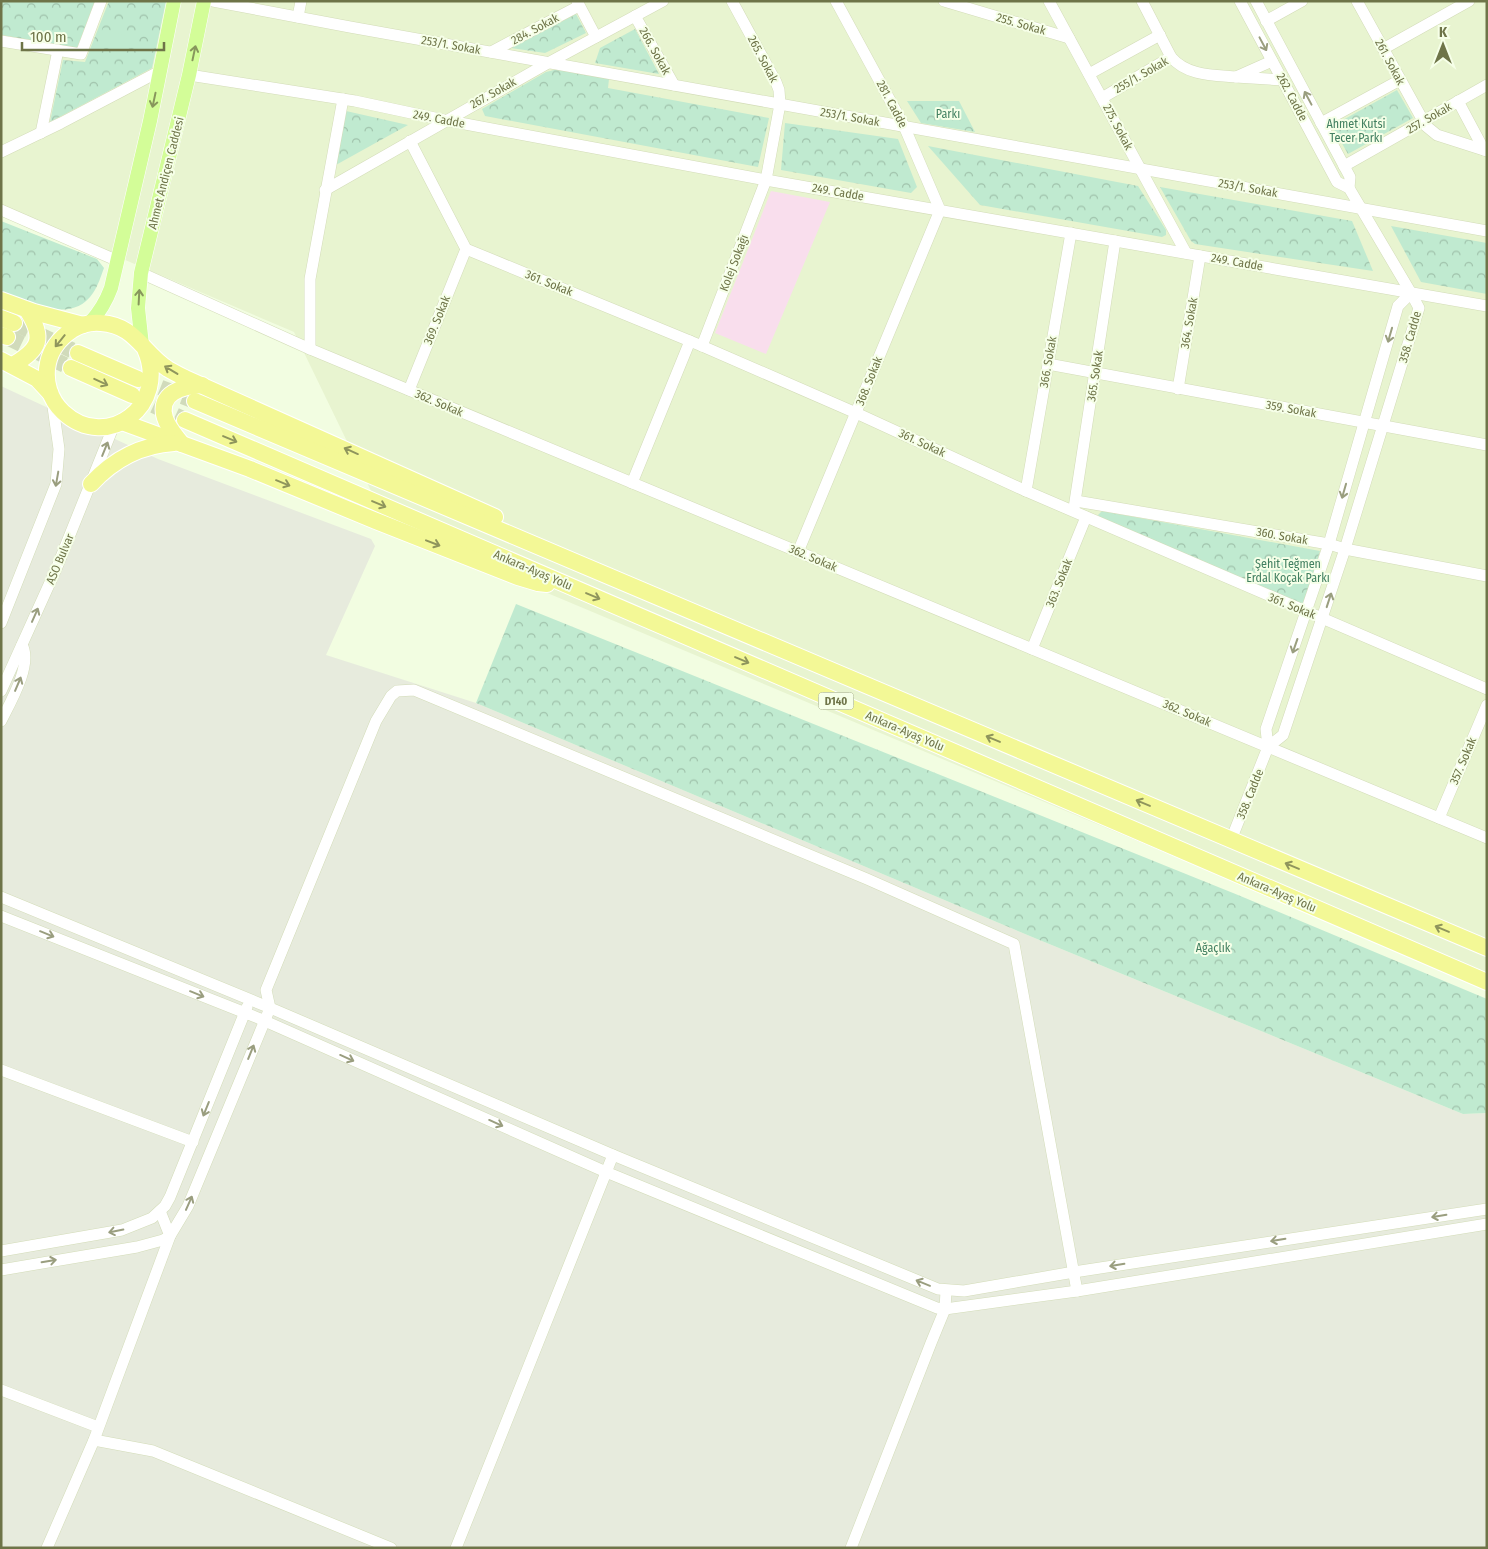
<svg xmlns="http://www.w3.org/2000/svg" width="1488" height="1549" font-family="'Fira Sans Condensed',sans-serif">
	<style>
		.residential { fill: #e8f4d0 }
		.industrial { fill: #e7ebdd }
		.education { fill: #f9deed }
		.forest { fill: url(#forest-crowns) }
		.pitch { fill: #c0ead0 }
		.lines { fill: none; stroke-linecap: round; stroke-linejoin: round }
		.highway-tunnel { stroke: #d1dbbb; stroke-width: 16; stroke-dasharray: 16 8; stroke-linecap: butt }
		.minor-casing { stroke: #d3dcb8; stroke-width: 12 }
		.major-casing { stroke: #fff; stroke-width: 15 }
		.highway-casing { stroke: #fff; stroke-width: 18 }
		.minor { stroke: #fff; stroke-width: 11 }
		.major { stroke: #d3fd98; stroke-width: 14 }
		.highway { stroke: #f3f896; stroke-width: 16 }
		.oneway { stroke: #9a9e7f }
		.oneway2 { stroke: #87965c }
		.oneway3 { stroke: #8f955c }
		.labels { text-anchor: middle; stroke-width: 4; stroke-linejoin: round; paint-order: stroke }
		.shield { fill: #f6ffe8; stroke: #979e78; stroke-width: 1 }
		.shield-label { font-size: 11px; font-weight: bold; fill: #6e7448 }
		.street-label { font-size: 12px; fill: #6e7448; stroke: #f6ffe8 }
		.park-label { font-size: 12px; fill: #428061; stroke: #f6ffe8 }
	</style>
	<defs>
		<pattern id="forest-crowns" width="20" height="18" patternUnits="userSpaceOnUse" patternTransform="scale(1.25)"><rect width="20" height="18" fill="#c0ead0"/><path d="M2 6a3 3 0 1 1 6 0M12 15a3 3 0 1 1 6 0" fill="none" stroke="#a0c2ab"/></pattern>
	</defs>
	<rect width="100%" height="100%" fill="#f2fde1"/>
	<path class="residential" d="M1 1H1487V988L388 526 294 332 1 207Z"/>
	<path class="industrial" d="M1 386 158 459 371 539 375 546 326 655 476 703 1037 939 1463 1114 1487 1113V1548H1Z"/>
	<path class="education" d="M771 191 830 202 766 354 715 333Z"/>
	<g class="forest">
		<path d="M1 1H95L77 48 1 35Z"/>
		<path d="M109 1H166L152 68 50 122 63 60 85 62Z"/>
		<path d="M576 14 586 33 545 53 511 48Z"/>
		<path d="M635 29 659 74 595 63 600 48Z"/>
		<path d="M558 69 609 79 608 88 769 118 758 167 485 116 482 109 546 72Z"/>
		<path d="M1397 90 1413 118 1348 154 1332 126Z"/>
		<path d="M907 101H959L975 132 921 123Z"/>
		<path d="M346 111 408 125 334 166Z"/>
		<path d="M785 123 898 139 917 187 911 193 781 170Z"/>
		<path d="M928 146 1138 186 1166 230V235L1162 237 980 205Z"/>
		<path d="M1160 187 1352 221 1373 271 1195 244 1191 241Z"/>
		<path d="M1 221 97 259 104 268C101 276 98 286 93 293 72 325 28 303 1 291Z"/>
		<path d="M1391 226 1487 243V294L1421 282Z"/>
		<path d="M1102 511 1320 551 1304 605 1101 520 1098 515Z"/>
		<path d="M516 604 1238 895 1487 999V1113L1463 1114 1037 939 476 703Z"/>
	</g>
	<path class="pitch" d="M103 28 127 36 122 48 99 40Z"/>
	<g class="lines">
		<g class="highway-tunnel">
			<path d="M14 323 78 353"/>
			<path d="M7 337 71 368"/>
			<path d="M138 379 195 401"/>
			<path d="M132 395 185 420"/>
		</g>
		<g class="minor-casing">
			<g id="minor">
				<path d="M213 1 350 27 1487 231"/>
				<path d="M577 1 596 37"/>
				<path d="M944 1 1069 38"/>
				<path d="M1049 1 1186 253"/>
				<path d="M1142 1 1171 57"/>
				<path d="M1240 1 1337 182 1349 188 1411 293 1419 308 1345 549 1283 735 1268 747 1266 729 1329 544 1398 306 1411 293"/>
				<path d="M1256 1 1350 177 1349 188"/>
				<path d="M1357 1 1426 126 1437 135 1487 151"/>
				<path d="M635 16 674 85"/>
				<path d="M298 17 301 1"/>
				<path d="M1266 21 1302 1"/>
				<path d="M1 41 81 54 101 1"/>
				<path d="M1383 49 1469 1"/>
				<path d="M491 52 579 6"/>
				<path d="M1272 61 1236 77 1283 80"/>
				<path d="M1089 74 1160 35"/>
				<path d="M189 75 355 101 444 120 766 180 1487 306"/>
				<path d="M1102 98 1171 57C1187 76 1213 75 1236 77"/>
				<path d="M1458 101 1484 150"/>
				<path d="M1321 123 1400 80"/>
				<path d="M41 133 58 50"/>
				<path d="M410 141 466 249 702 346 856 413 1026 491 1487 689"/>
				<path d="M1 152 61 123 160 71"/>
				<path d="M1344 166 1487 85"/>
				<path d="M325 190 548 63 663 1"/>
				<path d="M1 210 118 261"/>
				<path d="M141 273 310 349 1487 838"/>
				<path d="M702 346 766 180 780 104 779 90 776 82 732 1"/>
				<path d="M310 349V279L343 99"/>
				<path d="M1048 364 1487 445"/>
				<path d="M1178 389 1200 256"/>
				<path d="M409 390 466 249"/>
				<path d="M632 483 690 341"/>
				<path d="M1026 491 1071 233"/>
				<path d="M1076 501 1329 544 1345 549 1487 576"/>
				<path d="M1074 508 1115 241"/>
				<path d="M798 552 940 210 904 126 836 1"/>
				<path d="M1 623 56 484 59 449 52 400"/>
				<path d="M1032 649 1086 517"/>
				<path d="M1 691 57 567 114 425"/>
				<path d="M1 721C10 703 33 664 22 645"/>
				<path d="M1439 818 1487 705"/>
				<path d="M1231 840 1268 747"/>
				<path d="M1 897 268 1007 613 1155 938 1289 964 1291 1074 1272 1487 1209"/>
				<path d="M1 916 258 1018 606 1172 937 1308 945 1309 1077 1291 1487 1224"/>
				<path d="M1 1070 193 1142"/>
				<path d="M1 1251 122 1230 152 1218 165 1206 170 1197 247 1007"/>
				<path d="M1 1270 137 1247 163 1240 170 1236 188 1206 270 1008 266 990 376 721 391 696 397 691 414 690 867 879 1014 944 1077 1291"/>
				<path d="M1 1390 98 1427"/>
				<path d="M94 1440 153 1451 391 1548"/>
				<path d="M47 1548 94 1440 170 1236 160 1211"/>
				<path d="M456 1548 613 1155"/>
				<path d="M851 1548 931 1343 945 1309 946 1291"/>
			</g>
		</g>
		<g class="major-casing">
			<g id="major">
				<path d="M89 324C99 313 106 302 111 288L150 121 174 1"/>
				<path d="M142 345 138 308 141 273 189 75 204 1"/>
			</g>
		</g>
		<g class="highway-casing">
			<g id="highway">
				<path d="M1 300 34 312 83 325"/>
				<path d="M1 318 14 323"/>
				<path d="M1 335 7 337"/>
				<path d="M145 349C170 405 107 453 63 412 50 400 44 381 48 363 51 349 60 338 72 330 80 325 91 322 101 323 135 325 142 352 168 369 173 372 179 375 185 378L495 517"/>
				<path d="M78 353 138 379"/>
				<path d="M1 360 37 379 50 393"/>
				<path d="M13 365C40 349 45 338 27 310"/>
				<path d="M71 368 132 395"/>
				<path d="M195 401 1487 948"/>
				<path d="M185 420 1487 982"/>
				<path d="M122 422 250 469 376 521 518 577 538 583 547 584"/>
				<path d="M182 444C176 436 168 428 165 418 157 393 183 386 202 385"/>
				<path d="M91 484C113 460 141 445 174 443"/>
			</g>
		</g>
		<use href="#minor" class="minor"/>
		<use href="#major" class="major"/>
		<use href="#highway" class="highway"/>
	</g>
	<defs><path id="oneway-shaft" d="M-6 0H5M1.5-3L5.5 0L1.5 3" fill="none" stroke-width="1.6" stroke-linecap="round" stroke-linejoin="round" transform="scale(1.25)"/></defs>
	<g class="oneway">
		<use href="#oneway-shaft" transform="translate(1263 44) rotate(62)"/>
		<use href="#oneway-shaft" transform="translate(1308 98) rotate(-118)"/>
		<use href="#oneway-shaft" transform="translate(1390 335) rotate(106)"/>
		<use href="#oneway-shaft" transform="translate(105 449) rotate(-68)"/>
		<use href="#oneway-shaft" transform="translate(57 479) rotate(100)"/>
		<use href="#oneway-shaft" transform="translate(1344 491) rotate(106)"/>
		<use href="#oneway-shaft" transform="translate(1329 600) rotate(-72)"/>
		<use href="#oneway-shaft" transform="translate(35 615) rotate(-66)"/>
		<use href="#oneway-shaft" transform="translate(1295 646) rotate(109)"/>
		<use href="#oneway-shaft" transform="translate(18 684) rotate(-67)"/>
		<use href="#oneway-shaft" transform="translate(47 934) rotate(22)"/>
		<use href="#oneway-shaft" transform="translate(197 994) rotate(22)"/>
		<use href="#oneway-shaft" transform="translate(251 1052) rotate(-68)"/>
		<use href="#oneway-shaft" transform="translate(347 1058) rotate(24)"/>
		<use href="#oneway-shaft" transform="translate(206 1109) rotate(112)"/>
		<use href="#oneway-shaft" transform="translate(496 1123) rotate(24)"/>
		<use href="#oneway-shaft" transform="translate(189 1203) rotate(-66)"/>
		<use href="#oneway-shaft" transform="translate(1439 1216) rotate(171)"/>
		<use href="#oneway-shaft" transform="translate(116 1231) rotate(169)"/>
		<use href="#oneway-shaft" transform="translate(1278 1240) rotate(171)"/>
		<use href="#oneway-shaft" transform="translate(49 1261) rotate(-9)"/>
		<use href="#oneway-shaft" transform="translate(1117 1265) rotate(171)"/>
		<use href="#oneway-shaft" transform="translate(923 1283) rotate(-158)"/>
	</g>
	<g class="oneway2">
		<use href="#oneway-shaft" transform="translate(194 53) rotate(-78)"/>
		<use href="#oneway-shaft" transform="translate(154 100) rotate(102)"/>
		<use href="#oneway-shaft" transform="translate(139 297) rotate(-87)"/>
	</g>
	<g class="oneway3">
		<use href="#oneway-shaft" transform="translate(60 341) rotate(129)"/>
		<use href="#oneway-shaft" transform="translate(171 370) rotate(-149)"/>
		<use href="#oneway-shaft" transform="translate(101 382) rotate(25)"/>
		<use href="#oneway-shaft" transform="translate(230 439) rotate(23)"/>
		<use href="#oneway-shaft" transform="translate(351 451) rotate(-156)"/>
		<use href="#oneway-shaft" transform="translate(283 483) rotate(22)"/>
		<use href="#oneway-shaft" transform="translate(379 504) rotate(23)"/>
		<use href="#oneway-shaft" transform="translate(433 543) rotate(21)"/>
		<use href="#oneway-shaft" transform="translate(593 596) rotate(23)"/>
		<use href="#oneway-shaft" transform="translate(742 660) rotate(23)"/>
		<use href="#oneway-shaft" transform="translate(993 739) rotate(-157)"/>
		<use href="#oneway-shaft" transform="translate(1143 803) rotate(-157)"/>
		<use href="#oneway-shaft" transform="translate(1292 866) rotate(-157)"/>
		<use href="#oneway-shaft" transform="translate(1442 929) rotate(-157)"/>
	</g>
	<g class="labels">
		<rect class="shield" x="818.5" y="692.5" width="35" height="17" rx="4"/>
		<g class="shield-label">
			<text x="836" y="705">D140</text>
		</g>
		<g class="street-label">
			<text transform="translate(1021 24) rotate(16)" y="4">255. Sokak</text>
			<text transform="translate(535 29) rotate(-28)" y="4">284. Sokak</text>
			<text transform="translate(451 45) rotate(10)" y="4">253/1. Sokak</text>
			<text transform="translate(655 51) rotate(61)" y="4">266. Sokak</text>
			<text transform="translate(763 59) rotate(62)" y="4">265. Sokak</text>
			<text transform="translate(1390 62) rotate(62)" y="4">261. Sokak</text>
			<text transform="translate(1141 75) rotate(-30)" y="4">255/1. Sokak</text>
			<text transform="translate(493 93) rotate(-29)" y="4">267. Sokak</text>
			<text transform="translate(1292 97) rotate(62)" y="4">262. Cadde</text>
			<text transform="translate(892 104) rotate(62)" y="4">281. Cadde</text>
			<text transform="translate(850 117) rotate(10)" y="4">253/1. Sokak</text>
			<text transform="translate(1429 118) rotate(-30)" y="4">257. Sokak</text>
			<text transform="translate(439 119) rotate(11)" y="4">249. Cadde</text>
			<text transform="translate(1118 127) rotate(62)" y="4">275. Sokak</text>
			<text transform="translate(166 173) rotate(-76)" y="4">Ahmet Andiçen Caddesi</text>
			<text transform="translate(1248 188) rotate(10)" y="4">253/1. Sokak</text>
			<text transform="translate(838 192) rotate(10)" y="4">249. Cadde</text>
			<text transform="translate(1237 262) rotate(10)" y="4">249. Cadde</text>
			<text transform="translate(734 263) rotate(-69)" y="4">Kolej Sokağı</text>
			<text transform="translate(549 283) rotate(22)" y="4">361. Sokak</text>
			<text transform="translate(437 320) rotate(-68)" y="4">369. Sokak</text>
			<text transform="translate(1189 323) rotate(-80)" y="4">364. Sokak</text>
			<text transform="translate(1410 337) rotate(-74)" y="4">358. Cadde</text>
			<text transform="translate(1048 362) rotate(-80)" y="4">366. Sokak</text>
			<text transform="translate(1095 376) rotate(-81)" y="4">365. Sokak</text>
			<text transform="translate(869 381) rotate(-68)" y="4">368. Sokak</text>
			<text transform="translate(439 403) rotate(23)" y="4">362. Sokak</text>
			<text transform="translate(1291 409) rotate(10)" y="4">359. Sokak</text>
			<text transform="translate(922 443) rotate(25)" y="4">361. Sokak</text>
			<text transform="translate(1282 536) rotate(10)" y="4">360. Sokak</text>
			<text transform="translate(813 558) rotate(23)" y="4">362. Sokak</text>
			<text transform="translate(60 559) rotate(-67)" y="4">ASO Bulvar</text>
			<text transform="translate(533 570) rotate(23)" y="4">Ankara-Ayaş Yolu</text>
			<text transform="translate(1059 583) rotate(-68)" y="4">363. Sokak</text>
			<text transform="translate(1292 606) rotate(22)" y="4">361. Sokak</text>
			<text transform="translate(1187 713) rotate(23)" y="4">362. Sokak</text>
			<text transform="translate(905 731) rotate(23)" y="4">Ankara-Ayaş Yolu</text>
			<text transform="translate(1463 761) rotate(-67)" y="4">357. Sokak</text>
			<text transform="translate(1250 794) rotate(-68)" y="4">358. Cadde</text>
			<text transform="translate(1277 892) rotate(23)" y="4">Ankara-Ayaş Yolu</text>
		</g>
		<g class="park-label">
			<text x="948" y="118">Parkı</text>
			<text x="1356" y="128">Ahmet Kutsi<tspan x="1356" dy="14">Tecer Parkı</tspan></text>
			<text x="1288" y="568">Şehit Teğmen<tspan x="1288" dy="14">Erdal Koçak Parkı</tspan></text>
			<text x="1213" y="952">Ağaçlık</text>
		</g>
	</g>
	<rect width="1488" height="1549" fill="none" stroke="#6e7448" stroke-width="5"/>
	<g transform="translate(1443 45)" stroke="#f6ffe8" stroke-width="4" paint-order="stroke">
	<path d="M0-4L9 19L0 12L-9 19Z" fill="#6e7448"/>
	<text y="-8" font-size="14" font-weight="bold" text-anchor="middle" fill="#6e7448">K</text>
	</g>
	<path d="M22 42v8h142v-8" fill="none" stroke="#6e7448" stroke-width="2.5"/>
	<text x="30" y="42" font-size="15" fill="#6e7448" stroke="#f6ffe8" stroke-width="4" paint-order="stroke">100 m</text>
</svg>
